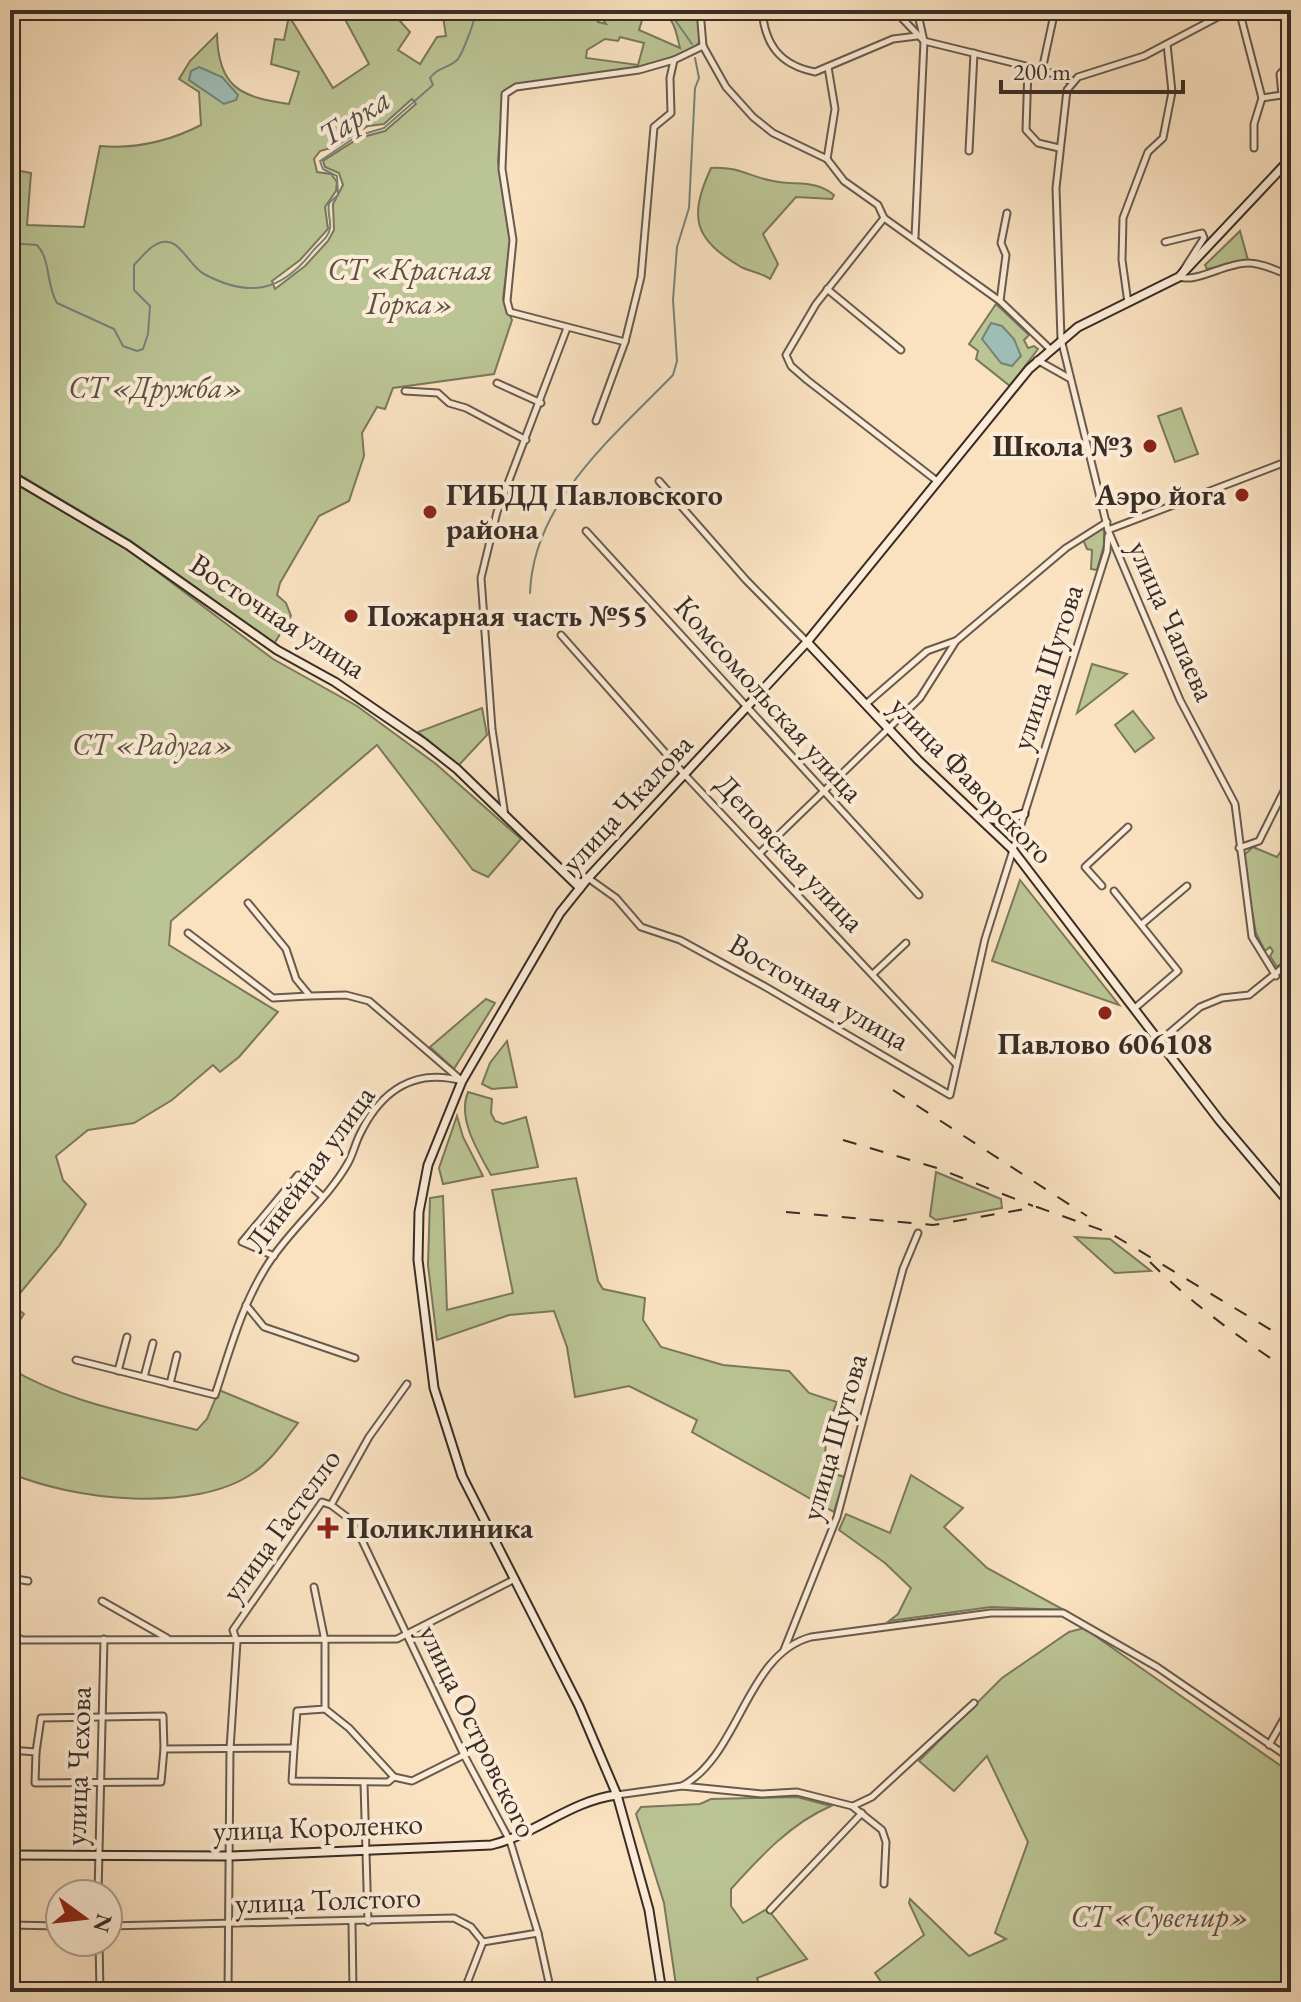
<svg xmlns="http://www.w3.org/2000/svg" width="1301" height="2002" font-family="'EB Garamond',serif">
	<style>
		.green { fill: #bbc494; stroke: #7a785d; stroke-width: 2; fill-rule: evenodd }
		.water { fill: #9ebdb4; stroke: #75837b; stroke-width: 2 }
		.lines { fill: none; stroke-linecap: round; stroke-linejoin: round }
		.stream { stroke: #75837b; stroke-width: 2 }
		.street-casing { stroke: #685a4d; stroke-width: 9 }
		.secondary-casing { stroke: #382d26; stroke-width: 11 }
		.street { stroke: #fcecd7; stroke-width: 5 }
		.secondary { stroke: #fcecd7; stroke-width: 7 }
		.rail { stroke: #382d26; stroke-width: 2; stroke-dasharray: 14 14; stroke-linecap: butt }
		.poi-dot { fill: #8f2418; stroke: #fcecd7; stroke-width: 3 }
		.labels { text-anchor: middle; stroke-width: 8; stroke-linejoin: round; paint-order: stroke }
		.park-label { font-size: 30px; font-style: italic; fill: #595342; stroke: #fcecd7 }
		.poi-label { font-size: 30px; font-weight: bold; fill: #382d26; stroke: #fcecd7; text-anchor: start }
		.street-label { font-size: 30px; fill: #382d26; stroke: #fcecd7 }
		.water-label { font-size: 32px; font-style: italic; fill: #52514a; stroke: #fcecd7 }
	</style>
	<rect width="100%" height="100%" fill="#fae2c1"/>
	<filter id="stains"><feTurbulence type="fractalNoise" baseFrequency=".0025" numOctaves="4"/><feColorMatrix values="0 0 0 0 .2 0 0 0 0 .09 0 0 0 0 .02 0 0 0 .5 -.17"/></filter>
	<radialGradient id="worn" r=".72"><stop offset=".6" stop-color="#630" stop-opacity="0"/><stop offset="1" stop-color="#630" stop-opacity=".3"/></radialGradient>
	<g class="green">
		<path d="M340 10H390L410 32 398 50 420 64 437 37 446 36 442 10H590L598 22 606 24 597 10H656L642 20 639 30 680 48C676 33 675 16 657 10H675L684 20H700C700 27 703 37 698 44 674 71 555 79 516 85L503 92 498 161 510 242 503 299 512 320 494 374 393 388 385 409 377 407 362 433 364 456 349 501 319 516 280 583 277 595 286 603 291 616 274 644 131 541 10 469V169L31 173 27 225 84 227 100 146C136 149 170 141 201 125L199 92 179 79 190 61 217 34C218 88 241 97 289 104L299 72 271 64 275 39 284 40 289 16 333 88 369 64ZM620 37 644 43 638 65 586 58 587 50 605 39 618 41ZM412 99 416 104 385 131 359 138 323 161 325 167 339 173 343 185 333 204 334 230 328 241 305 266 275 289 272 281 300 260 328 229 325 207 336 191 337 182 331 174 317 172 314 159 320 151 334 147 368 126 384 124Z"/>
		<path d="M711 168C738 166 750 177 773 181 796 186 815 179 834 195L832 199 796 197 763 234 778 264 770 279C760 272 751 272 741 267 694 239 688 218 711 168Z"/>
		<path d="M1240 231 1248 260 1207 269 1205 265Z"/>
		<path d="M996 304 1029 335 1024 340 1028 348 1034 346 1038 349 1010 386 976 359 978 351 969 344Z"/>
		<path d="M1181 408 1198 454 1175 462 1158 416Z"/>
		<path d="M10 481 126 548 273 659 357 706 436 764 521 839 488 877 473 870 377 745 171 921 169 945 278 1012 239 1057 220 1072 213 1065 172 1100 134 1123 88 1130 56 1156 63 1180 86 1204 59 1246 11 1304 24 1314 10 1335Z"/>
		<path d="M1104 526V545L1097 570 1091 569 1092 550 1087 549 1082 537Z"/>
		<path d="M1092 664 1127 674 1077 713Z"/>
		<path d="M482 708 487 735 459 765 418 732Z"/>
		<path d="M1133 711 1154 738 1135 752 1115 725Z"/>
		<path d="M1291 836V955L1277 967 1270 956 1273 951 1270 947 1265 951 1256 933 1242 857 1253 847 1277 857Z"/>
		<path d="M1020 880 1119 1005 992 961Z"/>
		<path d="M486 999 495 1003 454 1069 430 1047Z"/>
		<path d="M507 1041 517 1087 492 1089 482 1084 490 1063Z"/>
		<path d="M468 1092 492 1099 491 1113 495 1121 503 1124 526 1117 538 1167 491 1175C478 1151 457 1119 468 1092Z"/>
		<path d="M457 1116 463 1137 483 1176 443 1184 439 1168Z"/>
		<path d="M936 1172 1001 1199 1002 1208 936 1220 930 1216Z"/>
		<path d="M576 1178 598 1281 603 1289 645 1298 643 1320 661 1347 723 1365 789 1371 809 1393 837 1402 826 1429 825 1466 831 1473 845 1477 834 1512 692 1432 697 1420 629 1386 575 1397 567 1347 554 1311 509 1315 437 1340 428 1265 430 1198 443 1196 447 1310 513 1293 492 1190Z"/>
		<path d="M1075 1237 1110 1239 1151 1271 1115 1273Z"/>
		<path d="M10 1368C65 1402 135 1414 197 1430L207 1419 219 1390 298 1423C285 1440 271 1461 253 1473 194 1514 73 1500 10 1473Z"/>
		<path d="M911 1475 963 1508 944 1527 987 1568 1064 1610 991 1607 889 1621 898 1614 911 1588 885 1563 839 1530 846 1514 890 1533Z"/>
		<path d="M1084 1628 1291 1773V1992H888L875 1973 924 1935 909 1903 910 1899 969 1956 1006 1939 995 1933 1028 1842 987 1756 954 1791 919 1761 1002 1678 1069 1632Z"/>
		<path d="M797 1797 831 1806C791 1823 760 1857 731 1889V1906L743 1923 765 1910 770 1912 807 1959 757 1978 762 1992H677L664 1903 636 1814 641 1807 700 1804 711 1799Z"/>
	</g>
	<g class="water">
		<path d="M199 67 222 77 238 95 236 100 224 104 189 80 191 71Z"/>
		<path d="M991 323 1002 326 1014 339 1021 356 1012 366 1001 363 982 339Z"/>
	</g>
	<g class="lines">
		<g class="stream">
			<path d="M609 10 618 16 646 10"/>
			<path d="M668 10 692 44"/>
			<path d="M10 243 37 245C51 260 46 285 57 303L114 329 123 346 137 351 143 349 148 334 150 306 134 290V265C142 257 155 239 168 242 181 243 191 267 204 274 249 298 281 292 312 252 318 244 329 238 330 228 331 219 327 212 329 203L338 195 337 176 323 169 320 161 357 136 384 128 433 85 430 78C437 67 450 68 458 59 463 52 474 23 475 15L470 10"/>
			<path d="M530 593C533 502 614 436 673 375L677 361 673 300 677 247 689 208 695 88 699 78 695 58"/>
		</g>
		<g class="street-casing">
			<g id="street">
				<path d="M700 10 703 46"/>
				<path d="M762 10C765 45 780 65 815 72L893 39 917 36"/>
				<path d="M894 10 924 41 915 237"/>
				<path d="M917 10 924 41 1042 70 1072 81"/>
				<path d="M1231 10 1144 56 1078 77 1067 90 1056 188 1061 339 1108 530 1180 700 1235 804 1252 937 1276 976"/>
				<path d="M1239 10 1262 98 1254 124V148"/>
				<path d="M1288 10 1291 49"/>
				<path d="M703 46 726 87 753 117 773 133 827 159 844 181 878 205 884 218"/>
				<path d="M1028 67 1026 130 1038 143 1059 148"/>
				<path d="M1042 70 1055 10"/>
				<path d="M1262 98 1282 95 1280 74 1291 62"/>
				<path d="M969 151 974 53"/>
				<path d="M827 159 835 109 828 67"/>
				<path d="M884 218 816 304 786 355 791 366 807 380 937 481"/>
				<path d="M884 218 1000 301 1049 348"/>
				<path d="M1165 242 1202 233 1204 238 1179 277C1197 283 1225 263 1248 263 1263 263 1277 271 1291 276"/>
				<path d="M827 289 901 350"/>
				<path d="M1000 301 1006 255 1001 243 1007 213"/>
				<path d="M1128 303 1122 260 1123 218 1148 152 1163 138 1172 92 1167 44"/>
				<path d="M625 342 641 277 654 127 671 113 670 78 674 60 703 46"/>
				<path d="M1037 360 1069 378"/>
				<path d="M497 383 541 403"/>
				<path d="M405 391 438 393 449 403 466 408 526 440"/>
				<path d="M596 421 625 342 510 312 507 301 513 240 502 169 505 94 516 87 639 70 674 60"/>
				<path d="M659 481 746 580 807 642"/>
				<path d="M1108 530 1291 460"/>
				<path d="M586 531 919 895"/>
				<path d="M561 635 685 775 956 1064"/>
				<path d="M866 704 927 651 955 641"/>
				<path d="M505 816 492 729 481 578 497 512 567 328"/>
				<path d="M1239 848 1259 841 1291 777"/>
				<path d="M761 852 920 698 956 641 1066 548 1107 522"/>
				<path d="M588 878 616 898 641 927 680 940 764 986 950 1095 985 939 1107 551 1108 536"/>
				<path d="M1102 886 1085 867 1128 827"/>
				<path d="M1114 891 1178 971 1135 1008"/>
				<path d="M248 903 286 949 296 979 310 996 346 995 369 1001 461 1080"/>
				<path d="M1142 924 1187 886"/>
				<path d="M188 933 273 998 309 996"/>
				<path d="M874 973 906 943"/>
				<path d="M1160 1041 1200 1007 1222 998 1249 995 1291 961"/>
				<path d="M274 1256 242 1242 298 1175 322 1196"/>
				<path d="M246 1305 264 1327 355 1358"/>
				<path d="M76 1360 215 1395C230 1350 242 1304 268 1264 291 1228 327 1200 348 1163 353 1154 355 1144 360 1134 381 1091 414 1068 462 1081"/>
				<path d="M118 1371 127 1337"/>
				<path d="M144 1377 153 1343"/>
				<path d="M170 1384 177 1355"/>
				<path d="M331 1505 347 1517 359 1534 464 1755 510 1841 538 1933 551 1992"/>
				<path d="M10 1578 28 1581"/>
				<path d="M102 1601 167 1638"/>
				<path d="M10 1633 22 1640 397 1639 515 1579"/>
				<path d="M784 1650 837 1517 903 1269 918 1233"/>
				<path d="M325 1709 349 1728 394 1777"/>
				<path d="M1269 1745 1291 1706"/>
				<path d="M294 1748 297 1711 325 1709V1641L314 1587"/>
				<path d="M10 1750 36 1752 41 1718 163 1716 164 1749 294 1748 292 1781 388 1782 394 1777 412 1781 464 1755"/>
				<path d="M36 1752 35 1783 161 1782 164 1749"/>
				<path d="M364 1783 368 1922"/>
				<path d="M682 1786C740 1755 746 1654 811 1637L991 1613H1063L1157 1667 1291 1759"/>
				<path d="M617 1795 682 1786 762 1794 797 1792 852 1806 882 1830 886 1842 884 1884"/>
				<path d="M853 1806 872 1797 974 1703"/>
				<path d="M98 1894 104 1639"/>
				<path d="M770 1910 862 1813"/>
				<path d="M352 1923 353 1991 419 1989"/>
				<path d="M10 1925 60 1926"/>
				<path d="M108 1926 454 1918 471 1927 483 1942 538 1933"/>
				<path d="M99 1942 100 1992"/>
				<path d="M419 1991 466 1986 483 1942"/>
				<path d="M228 1992 230 1749 237 1642 233 1630 322 1502 331 1505 369 1437 407 1384"/>
			</g>
		</g>
		<g class="secondary-casing">
			<g id="secondary">
				<path d="M10 475 128 545 277 650 335 682 424 743 457 769 580 888"/>
				<path d="M807 642 918 760 1012 849 1220 1121 1291 1205"/>
				<path d="M983 818 1001 820 1024 814"/>
				<path d="M10 1855 231 1856 491 1845C534 1835 572 1800 617 1795"/>
				<path d="M662 1992 649 1910 617 1795 579 1706 462 1476 434 1388 418 1260 419 1212 428 1165 462 1081 560 913 588 878 807 642 1029 369 1078 327 1179 277 1291 158"/>
			</g>
		</g>
		<use href="#street" class="street"/>
		<use href="#secondary" class="secondary"/>
		<g class="rail">
			<path d="M893 1090 1087 1216"/>
			<path d="M843 1140 937 1168 1033 1206"/>
			<path d="M786 1212 933 1225 1037 1207 1110 1233 1291 1342"/>
			<path d="M1150 1262C1193 1305 1240 1338 1291 1372"/>
		</g>
	</g>
	<g class="poi-dot">
		<circle cx="1150" cy="446" r="8"/>
		<circle cx="1242" cy="495" r="8"/>
		<circle cx="430" cy="512" r="8"/>
		<circle cx="351" cy="616" r="8"/>
		<circle cx="1105" cy="1013" r="8"/>
		<path d="M324 1516h8v8h8v8h-8v8h-8v-8h-8v-8h8z"/>
	</g>
	<g class="labels">
		<g class="park-label">
			<text x="410" y="280">СТ «Красная<tspan x="410" dy="34">Горка»</tspan></text>
			<text x="156" y="398">СТ «Дружба»</text>
			<text x="153" y="755">СТ «Радуга»</text>
			<text x="1160" y="1927">СТ «Сувенир»</text>
		</g>
		<g class="poi-label">
			<text x="1134" y="456" text-anchor="end">Школа №3</text>
			<text x="446" y="505">ГИБДД Павловского<tspan x="446" dy="34">района</tspan></text>
			<text x="1226" y="505" text-anchor="end">Аэро йога</text>
			<text x="367" y="626">Пожарная часть №55</text>
			<text x="1105" y="1054" text-anchor="middle">Павлово 606108</text>
			<text x="346" y="1538">Поликлиника</text>
		</g>
		<g class="street-label">
			<text transform="translate(278 616) rotate(33)" y="10">Восточная улица</text>
			<text transform="translate(1172 621) rotate(66)" y="10">улица Чапаева</text>
			<text transform="translate(1047 667) rotate(-72)" y="10">улица Шутова</text>
			<text transform="translate(769 699) rotate(48)" y="10">Комсомольская улица</text>
			<text transform="translate(972 780) rotate(46)" y="10">улица Фаворского</text>
			<text transform="translate(627 803) rotate(-47)" y="10">улица Чкалова</text>
			<text transform="translate(790 853) rotate(47)" y="10">Деповская улица</text>
			<text transform="translate(819 992) rotate(30)" y="10">Восточная улица</text>
			<text transform="translate(310 1169) rotate(-54)" y="10">Линейная улица</text>
			<text transform="translate(834 1437) rotate(-74)" y="10">улица Шутова</text>
			<text transform="translate(281 1525) rotate(-54)" y="10">улица Гастелло</text>
			<text transform="translate(478 1731) rotate(64)" y="10">улица Островского</text>
			<text transform="translate(78 1766) rotate(-88)" y="10">улица Чехова</text>
			<text transform="translate(318 1827) rotate(-2)" y="10">улица Короленко</text>
			<text transform="translate(328 1900) rotate(-2)" y="10">улица Толстого</text>
		</g>
		<g class="water-label">
			<text transform="translate(354 117) rotate(-33)" y="11">Тарка</text>
		</g>
	</g>
	<rect width="1301" height="2002" fill="none" stroke="#fae2c1" stroke-width="40"/>
	<rect x="12" y="12" width="1277" height="1978" fill="none" stroke="#382d26" stroke-width="4"/>
	<rect x="20" y="20" width="1261" height="1962" fill="none" stroke="#382d26" stroke-width="2"/>
	<g transform="translate(84 1918) rotate(105)"><circle r="38" fill="#fcecd7" stroke="#aea090" stroke-width="2"/>
	<path d="M0-6L14 30L0 20L-14 30Z" fill="#8f2418"/>
	<text y="-12" font-size="22" font-weight="bold" text-anchor="middle" fill="#382d26">N</text>
	</g>
	<path d="M1001 80v12h182v-12" fill="none" stroke="#382d26" stroke-width="4"/>
	<text x="1013" y="80" font-size="24" fill="#382d26" stroke="#fcecd7" stroke-width="6" paint-order="stroke">200 m</text>
	<rect width="100%" height="100%" filter="url(#stains)"/>
	<rect width="100%" height="100%" fill="url(#worn)"/>
</svg>
